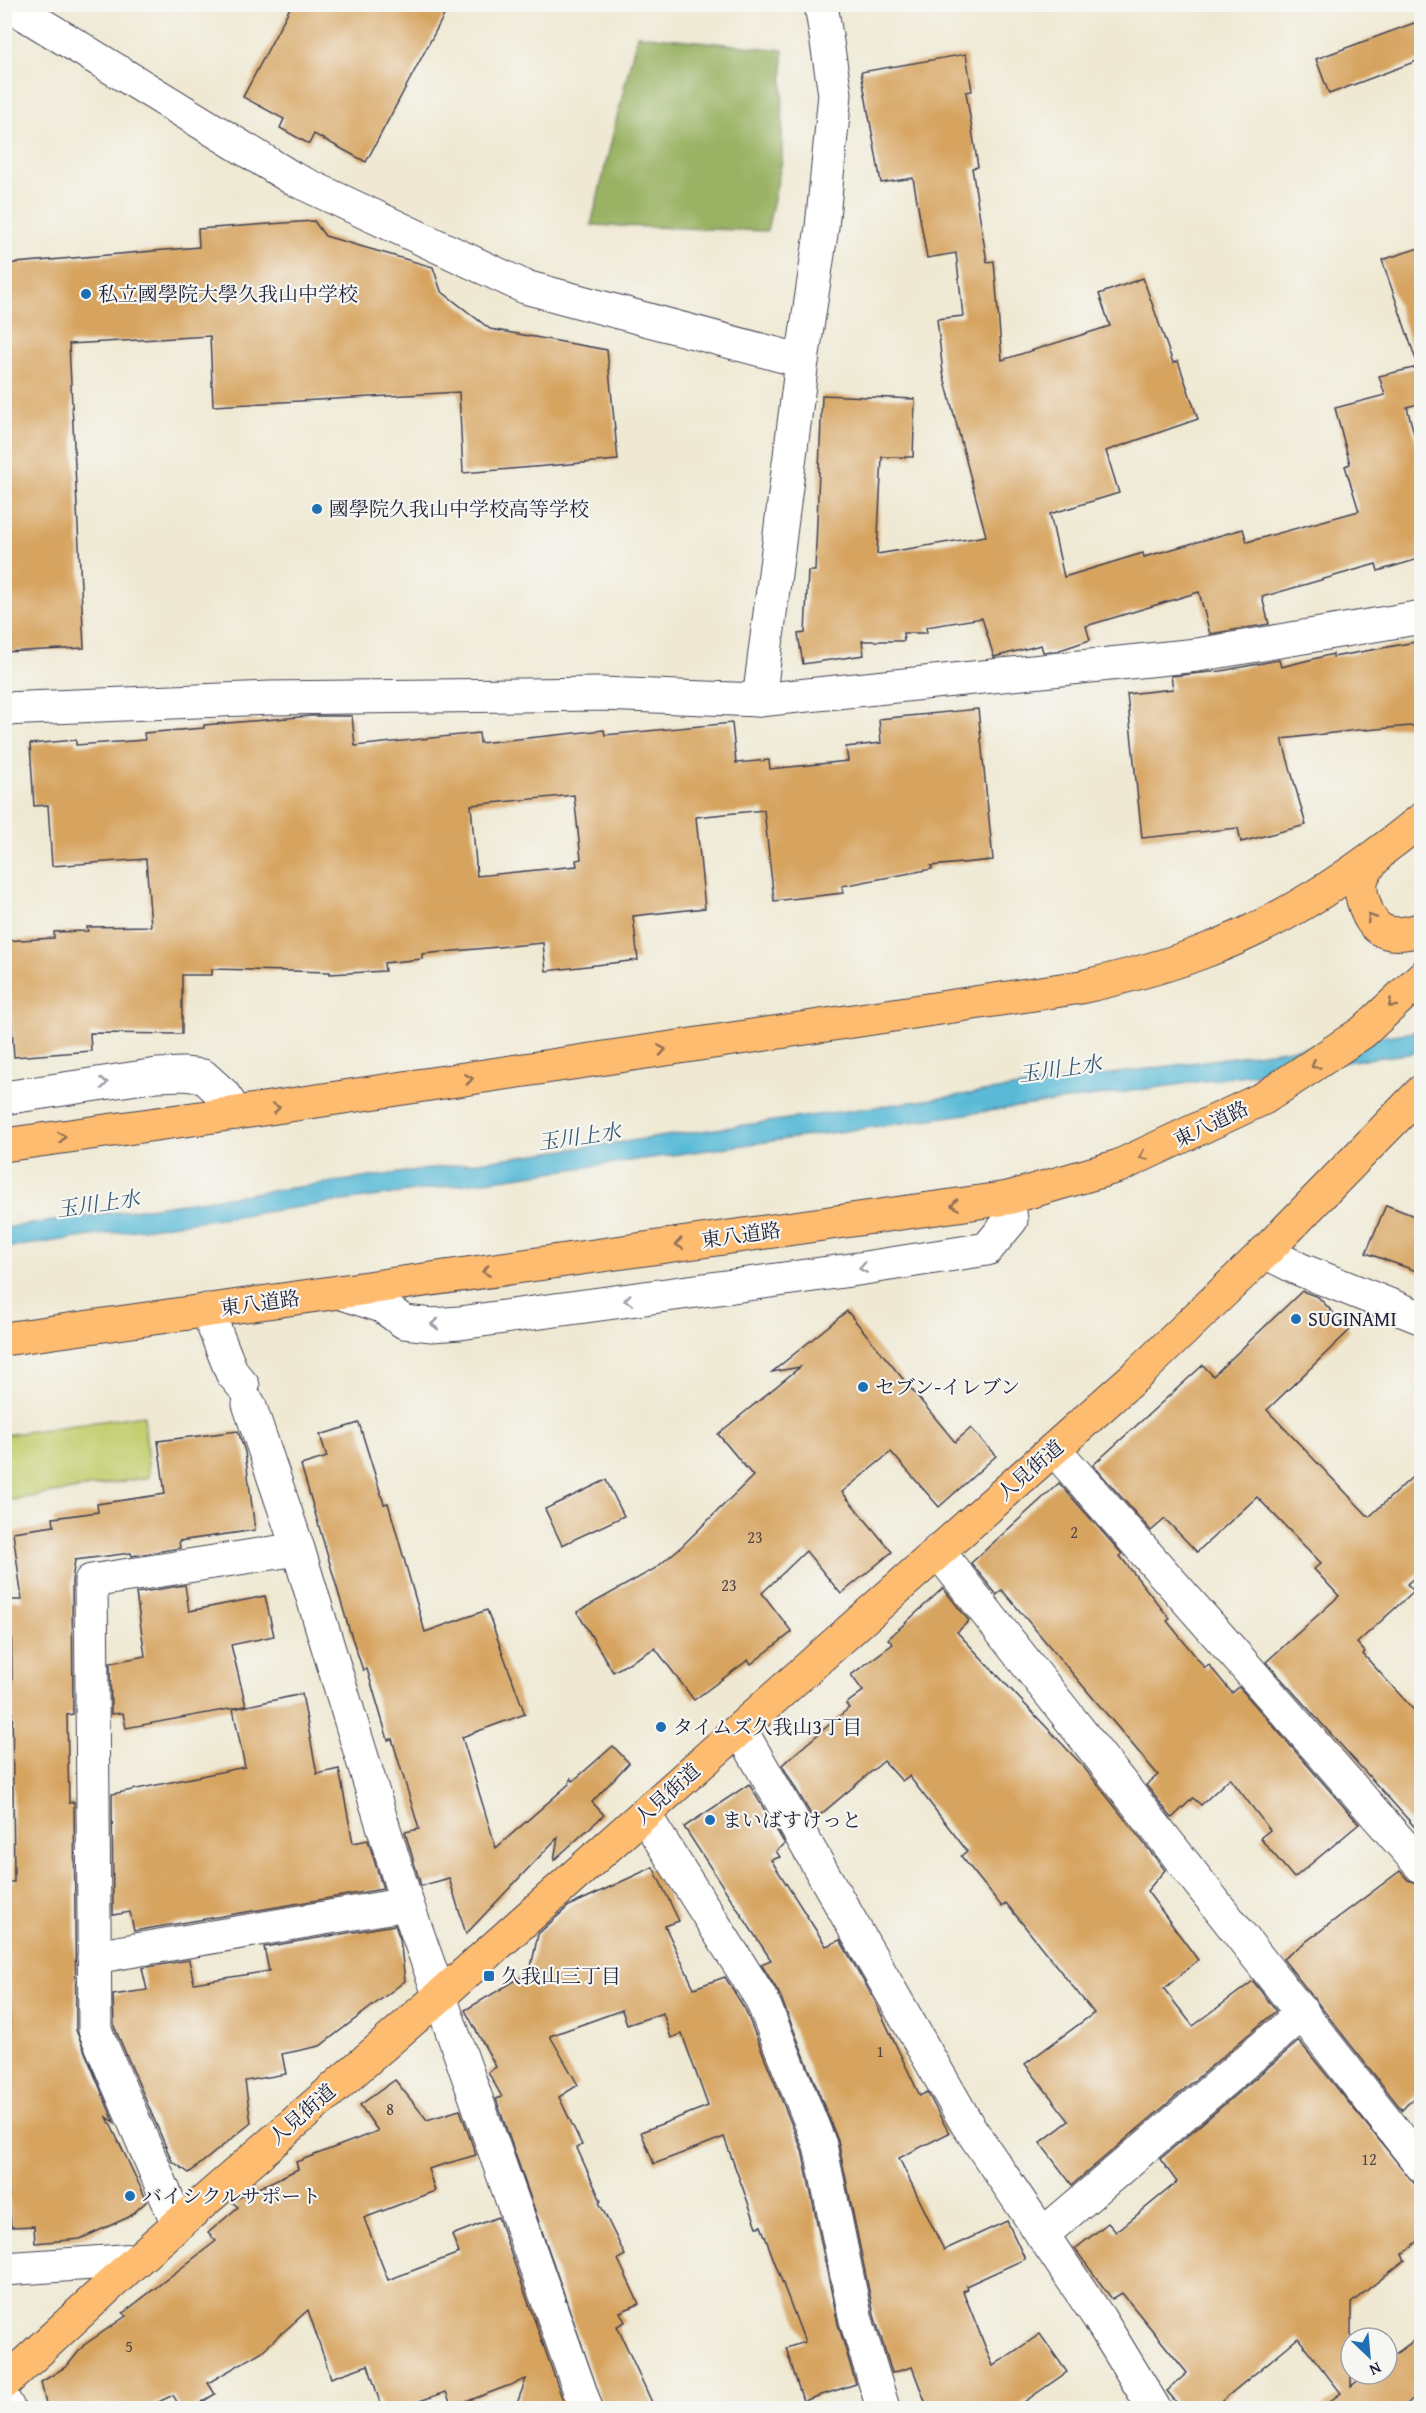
<svg xmlns="http://www.w3.org/2000/svg" width="1426" height="2413" font-family="'Gentium Book Plus','Noto Serif JP',serif">
	<style>
		.green { fill: #c3cf71; stroke: #727856; stroke-width: 1.5 }
		.forest { fill: #9ab263; stroke: #5e6a4f; stroke-width: 1.5 }
		.water { fill: #59bad7; stroke: #3e6e89; stroke-width: 1.5 }
		.building { fill: #d7a460; fill-rule: evenodd }
		.lines { fill: none; stroke-linecap: round; stroke-linejoin: round }
		.minor-casing { stroke: #414052; stroke-width: 35 }
		.primary-casing { stroke: #414052; stroke-width: 35 }
		.minor { stroke: #fff; stroke-width: 33 }
		.primary { stroke: #febc70; stroke-width: 33 }
		.oneway { stroke: #906f56 }
		.oneway2 { stroke: #9c9ca7 }
		.poi-dot { fill: #1f6fb2; stroke: #f6f6f2; stroke-width: 2 }
		.labels { text-anchor: middle; stroke-width: 4.5; stroke-linejoin: round; paint-order: stroke }
		.number-label { font-size: 16px; fill: #4f4244 }
		.poi-label { font-size: 20px; fill: #22223b; stroke: #f6f6f2; text-anchor: start }
		.street-label { font-size: 20px; fill: #22223b; stroke: #f6f6f2 }
		.water-label { font-size: 21px; font-style: italic; fill: #355772; stroke: #f6f6f2 }
	</style>
	<rect width="100%" height="100%" fill="#f6f6f2"/>
	<filter id="ink" filterUnits="userSpaceOnUse"><feTurbulence type="fractalNoise" baseFrequency=".0167" numOctaves="2"/><feDisplacementMap in="SourceGraphic" scale="12" xChannelSelector="R" yChannelSelector="G"/><feConvolveMatrix kernelMatrix="1 2 1 2 8 2 1 2 1" color-interpolation-filters="sRGB"/></filter>
	<filter id="wash" filterUnits="userSpaceOnUse"><feTurbulence type="fractalNoise" baseFrequency=".008" numOctaves="4" result="noise"/><feDisplacementMap in="SourceGraphic" scale="24" xChannelSelector="R" yChannelSelector="G"/><feGaussianBlur stdDeviation="1.35" result="paint"/><feColorMatrix in="noise" values="0 0 0 0 0 0 0 0 0 0 0 0 0 0 0 0 0 1.4 0 .05"/><feComposite in="paint" operator="in"/></filter>
	<g filter="url(#wash)">
		<rect width="100%" height="100%" fill="#efe9d3"/>
		<path class="green" d="M144 1415 149 1477 5 1501V1435Z"/>
		<path class="forest" d="M637 35 783 50 782 161 767 231 591 225Z"/>
		<path class="water" d="M1421 1031V1052L1246 1075 5 1248 4 1228Z"/>
		<g id="blocks">
			<g class="building">
				<path d="M292 4H450L366 162 314 134 309 144 280 128 284 119 243 97Z"/>
				<path d="M1422 20V59L1329 94 1316 59Z"/>
				<path d="M966 54 972 91 966 92 978 167 972 168 987 262 994 261 1002 360 1110 326 1099 294 1143 278 1173 363 1178 361 1198 419 1106 451 1119 493 1050 514 1064 577 1143 553 1144 557 1243 529 1247 542 1359 511 1345 466 1350 464 1335 408 1385 395 1379 376 1422 366V403L1407 407 1422 464V558L1378 571 1376 564 1262 597 1269 624 1210 634 1199 592 1086 626 1090 640 1057 651 1043 652 1041 645 994 657 982 618 926 627 927 633H903L904 641H862L864 655 803 664 798 634 805 633 808 571H815L822 395 915 399 913 457H882L877 554 986 536 943 373 937 319 963 316 956 253 927 258 913 178 881 183 861 72Z"/>
				<path d="M314 221 325 236 433 267 441 291 490 329 607 350 618 460 463 473 459 392 213 406 210 336 69 344 84 648 4 652V264L199 247 198 229Z"/>
				<path d="M1422 247V359L1416 360 1382 260Z"/>
				<path d="M1421 641 1422 725 1366 730V729L1282 739 1306 825 1241 842 1238 828 1142 838 1127 694 1173 689 1171 676 1221 671 1279 660 1281 667 1333 654V657Z"/>
				<path d="M978 709 993 860 931 866 932 869 842 886 843 893 774 901 764 810 696 817 705 908 633 916 638 960 546 971 543 943 422 954V959L384 963 385 971 330 974V972L212 969V975H182V1034L90 1033 91 1051 14 1057 9 983H4V941L54 938V932L88 931 87 927 151 926 146 859 52 866 48 805 34 806 30 744 76 740V745L145 740 144 733 204 728V725L311 716H352L355 746 479 733 480 743 604 730 605 735 732 723 736 763 769 760 770 769 848 761 846 747 881 743 879 719ZM574 795 581 859 576 860 577 866 477 876 471 805Z"/>
				<path d="M1386 1205 1422 1219V1273L1366 1253Z"/>
				<path d="M1302 1291 1318 1297 1350 1330 1267 1410 1369 1517 1422 1468V1571L1407 1584 1414 1591 1357 1643 1365 1652 1363 1654 1422 1719V1835L1266 1662 1339 1596 1314 1569 1321 1563 1257 1497 1197 1552 1165 1519 1151 1531 1093 1465 1203 1365 1213 1376Z"/>
				<path d="M847 1311 955 1442 971 1428 996 1456 939 1507 891 1452 842 1492 892 1552 841 1594 806 1551 762 1593 792 1632 751 1664 748 1660 694 1700 655 1648 613 1672 577 1612 656 1568 682 1546 753 1476 718 1434 800 1367 772 1372Z"/>
				<path d="M359 1423 384 1504 388 1503 425 1632 487 1610 525 1714 462 1737 496 1848 569 1784 571 1778 573 1781 613 1746 629 1763 592 1802 604 1815 554 1860 558 1837 466 1934 449 1878 421 1886 405 1832 419 1829 392 1739 388 1740 367 1669 363 1670 349 1629 301 1465 327 1457 320 1435Z"/>
				<path d="M238 1431 245 1452 255 1530 179 1541 180 1548 132 1556 131 1553 75 1560 72 1581 73 1714 67 1715 69 1803 74 1802 76 2030 114 2122 107 2117 147 2201 129 2217 80 2239 35 2243 34 2226 11 2227 6 2151 4 2152V2033H10L8 1951H4V1914H7L8 1882H14L11 1600H22L13 1532 54 1526 53 1518 98 1512 97 1504 165 1494 158 1441Z"/>
				<path d="M606 1480 624 1516 562 1545 545 1509Z"/>
				<path d="M1059 1483 1122 1554 1120 1556 1170 1619 1167 1621 1205 1668 1209 1665 1232 1693 1239 1687 1359 1824 1294 1878 1260 1838 1270 1830 1230 1778 1201 1805 1193 1798 1172 1818 1146 1785 1158 1775 1002 1590 997 1595 971 1563Z"/>
				<path d="M185 1585 189 1611 265 1596 274 1636 231 1645 246 1706 126 1728 123 1713 111 1714 110 1663 145 1656 136 1593Z"/>
				<path d="M943 1588 969 1621 957 1632 1082 1765 1165 1870 1147 1891 1198 1960 1164 1989 1193 2026 1253 1981 1276 2011 1072 2185 1040 2143 1069 2121 1025 2064 1094 2013 1006 1903 1002 1907 961 1856 967 1851 909 1776 902 1781 884 1761 814 1820 782 1765 849 1708 846 1704 863 1691 851 1675 893 1644 888 1639Z"/>
				<path d="M302 1694 317 1774 339 1769 353 1843 368 1840 383 1889 134 1931 130 1912 113 1915 112 1794 245 1767 233 1709Z"/>
				<path d="M749 1784 785 1844 776 1851 780 1857 771 1860 826 1946 840 1940 875 2001 920 2096 927 2092 949 2133 899 2158 944 2250 1007 2221 1025 2259 966 2286 967 2289 963 2291 993 2366 1040 2334 1067 2372 1014 2409H928L912 2367 892 2373 874 2315 838 2141 779 1993 761 1964 771 1960 684 1827Z"/>
				<path d="M653 1867 679 1921 665 1926 694 1988 725 1977 745 2009 802 2150 838 2324 856 2384 803 2401 786 2348 805 2342 761 2226 757 2227 724 2137 654 2164 641 2132 708 2106 682 2034 671 2038 663 2013 627 2025 622 2010 550 2036 578 2085 559 2097 582 2145 577 2148 601 2201 599 2202 625 2255 618 2259 639 2304 620 2312 625 2322 617 2326 655 2409H604L496 2099 502 2097 488 2072 496 2067 465 2010 530 1972 538 1934 569 1906Z"/>
				<path d="M1400 1871 1408 1880 1422 1885V2089L1402 2110 1283 1959Z"/>
				<path d="M395 1925 400 1939 405 1981 320 2046 282 2054 286 2074 245 2081 251 2123 189 2173 172 2161 114 2026 113 1995 147 1990 142 1968 189 1960 194 1983 269 1971 264 1947Z"/>
				<path d="M1299 2041 1422 2193V2238L1402 2255 1405 2260 1351 2303V2386L1367 2374H1387V2360L1422 2335V2391L1401 2409H1319L1341 2393 1298 2338 1212 2409H1182L1167 2391 1187 2373 1122 2293 1112 2299 1075 2249 1108 2223 1116 2232 1177 2182 1160 2159Z"/>
				<path d="M395 2080 427 2120 460 2110 476 2155 428 2169 435 2191 364 2218 388 2280 459 2253 452 2235 498 2217 566 2409H515L526 2379 452 2407 446 2392 396 2409H382L368 2365 331 2378 308 2310 261 2352 208 2383 215 2394 191 2409H181L173 2395 144 2409H47L41 2382 67 2366 84 2345 126 2316 123 2313 216 2241 208 2233 238 2207 232 2202 234 2200 298 2169 296 2162 378 2131 360 2105Z"/>
			</g>
		</g>
	</g>
	<g filter="url(#ink)">
		<use href="#blocks" fill-opacity="0" stroke="#414052" stroke-width="1.5"/>
		<g class="lines">
			<g class="minor-casing">
				<g id="minor">
					<path d="M8 4 292 178 525 287 802 361"/>
					<path d="M759 700 802 361 822 227 835 94 821 4"/>
					<path d="M4 709 269 698 601 694 759 700 1197 655 1422 617"/>
					<path d="M4 1098 157 1075 183 1074 203 1076 223 1094 236 1113"/>
					<path d="M1265 1252 1299 1269 1422 1318"/>
					<path d="M339 1292 382 1306 404 1322 432 1325 460 1323 858 1269 987 1249 1011 1220 1008 1198"/>
					<path d="M207 1310 232 1373 243 1386"/>
					<path d="M249 1404 298 1549 407 1904 586 2408"/>
					<path d="M1054 1449 1422 1867"/>
					<path d="M938 1551 1422 2166"/>
					<path d="M740 1729 967 2124 1099 2318 1154 2408"/>
					<path d="M644 1814 762 2000 820 2145 856 2320 883 2408"/>
					<path d="M94 1957 407 1904"/>
					<path d="M178 2224 95 2030 91 1581 298 1549"/>
					<path d="M1042 2235 1303 2013"/>
					<path d="M4 2269 137 2260"/>
					<path d="M4 2401 8 2408"/>
				</g>
			</g>
			<g class="primary-casing">
				<g id="primary">
					<path d="M1379 854C1372 862 1363 871 1361 882 1360 891 1362 898 1365 906 1374 936 1394 938 1422 929"/>
					<path d="M4 1145 236 1113 1081 987C1121 978 1161 968 1200 953 1282 923 1354 874 1422 819"/>
					<path d="M4 1339 1008 1198 1119 1166 1264 1098 1363 1032 1422 977"/>
					<path d="M4 2383 137 2260 441 1995 1140 1372 1265 1252 1422 1091"/>
				</g>
			</g>
			<use href="#minor" class="minor"/>
			<use href="#primary" class="primary"/>
		</g>
		<defs><path id="oneway-chevron" d="M-2-3.5L2.5 0L-2 3.5" fill="none" stroke-width="1.6" stroke-linecap="round" stroke-linejoin="round" transform="scale(1.5)"/></defs>
		<g class="oneway">
			<use href="#oneway-chevron" transform="translate(1371 918) rotate(-121)"/>
			<use href="#oneway-chevron" transform="translate(1392 1004) rotate(138)"/>
			<use href="#oneway-chevron" transform="translate(662 1050) rotate(-9)"/>
			<use href="#oneway-chevron" transform="translate(1315 1065) rotate(146)"/>
			<use href="#oneway-chevron" transform="translate(469 1079) rotate(-8)"/>
			<use href="#oneway-chevron" transform="translate(276 1108) rotate(-8)"/>
			<use href="#oneway-chevron" transform="translate(62 1137) rotate(-8)"/>
			<use href="#oneway-chevron" transform="translate(1143 1156) rotate(155)"/>
			<use href="#oneway-chevron" transform="translate(955 1205) rotate(172)"/>
			<use href="#oneway-chevron" transform="translate(679 1244) rotate(172)"/>
			<use href="#oneway-chevron" transform="translate(486 1271) rotate(172)"/>
		</g>
		<g class="oneway2">
			<use href="#oneway-chevron" transform="translate(104 1083) rotate(-8)"/>
			<use href="#oneway-chevron" transform="translate(863 1268) rotate(171)"/>
			<use href="#oneway-chevron" transform="translate(628 1300) rotate(172)"/>
			<use href="#oneway-chevron" transform="translate(435 1324) rotate(180)"/>
		</g>
	</g>
	<g class="poi-dot">
		<circle cx="86" cy="294" r="6"/>
		<circle cx="317" cy="509" r="6"/>
		<circle cx="1296" cy="1319" r="6"/>
		<circle cx="863" cy="1387" r="6"/>
		<circle cx="661" cy="1727" r="6"/>
		<circle cx="710" cy="1820" r="6"/>
		<rect x="483" y="1970" width="12" height="12" rx="3"/>
		<circle cx="130" cy="2196" r="6"/>
	</g>
	<g class="labels">
		<g class="number-label">
			<text x="1074" y="1538">2</text>
			<text x="755" y="1543">23</text>
			<text x="729" y="1591">23</text>
			<text x="880" y="2057">1</text>
			<text x="390" y="2115">8</text>
			<text x="1369" y="2165">12</text>
			<text x="129" y="2352">5</text>
		</g>
		<g class="poi-label">
			<text x="98" y="301">私立國學院大學久我山中学校</text>
			<text x="329" y="516">國學院久我山中学校高等学校</text>
			<text x="1308" y="1326">SUGINAMI</text>
			<text x="875" y="1394">セブン-イレブン</text>
			<text x="673" y="1734">タイムズ久我山3丁目</text>
			<text x="722" y="1827">まいばすけっと</text>
			<text x="501" y="1983">久我山三丁目</text>
			<text x="142" y="2203">バイシクルサポート</text>
		</g>
		<g class="street-label">
			<text transform="translate(1211 1124) rotate(-26)" y="7">東八道路</text>
			<text transform="translate(741 1235) rotate(-8)" y="7">東八道路</text>
			<text transform="translate(260 1303) rotate(-8)" y="7">東八道路</text>
			<text transform="translate(1030 1470) rotate(-41)" y="7">人見街道</text>
			<text transform="translate(667 1794) rotate(-42)" y="7">人見街道</text>
			<text transform="translate(302 2114) rotate(-41)" y="7">人見街道</text>
		</g>
		<g class="water-label">
			<text transform="translate(1060 1069) rotate(-8)" y="7">玉川上水</text>
			<text transform="translate(579 1137) rotate(-8)" y="7">玉川上水</text>
			<text transform="translate(98 1204) rotate(-8)" y="7">玉川上水</text>
		</g>
	</g>
	<rect width="1426" height="2413" fill="none" stroke="#f6f6f2" stroke-width="24"/>
	<g transform="translate(1369 2356) rotate(154)"><circle r="28" fill="#f6f6f2" stroke="#a1a1a9" stroke-width="1.5"/>
	<path d="M0-4.5L10 22L0 15L-10 22Z" fill="#1f6fb2"/>
	<text y="-9" font-size="16" font-weight="bold" text-anchor="middle" fill="#22223b">N</text>
	</g>
</svg>
